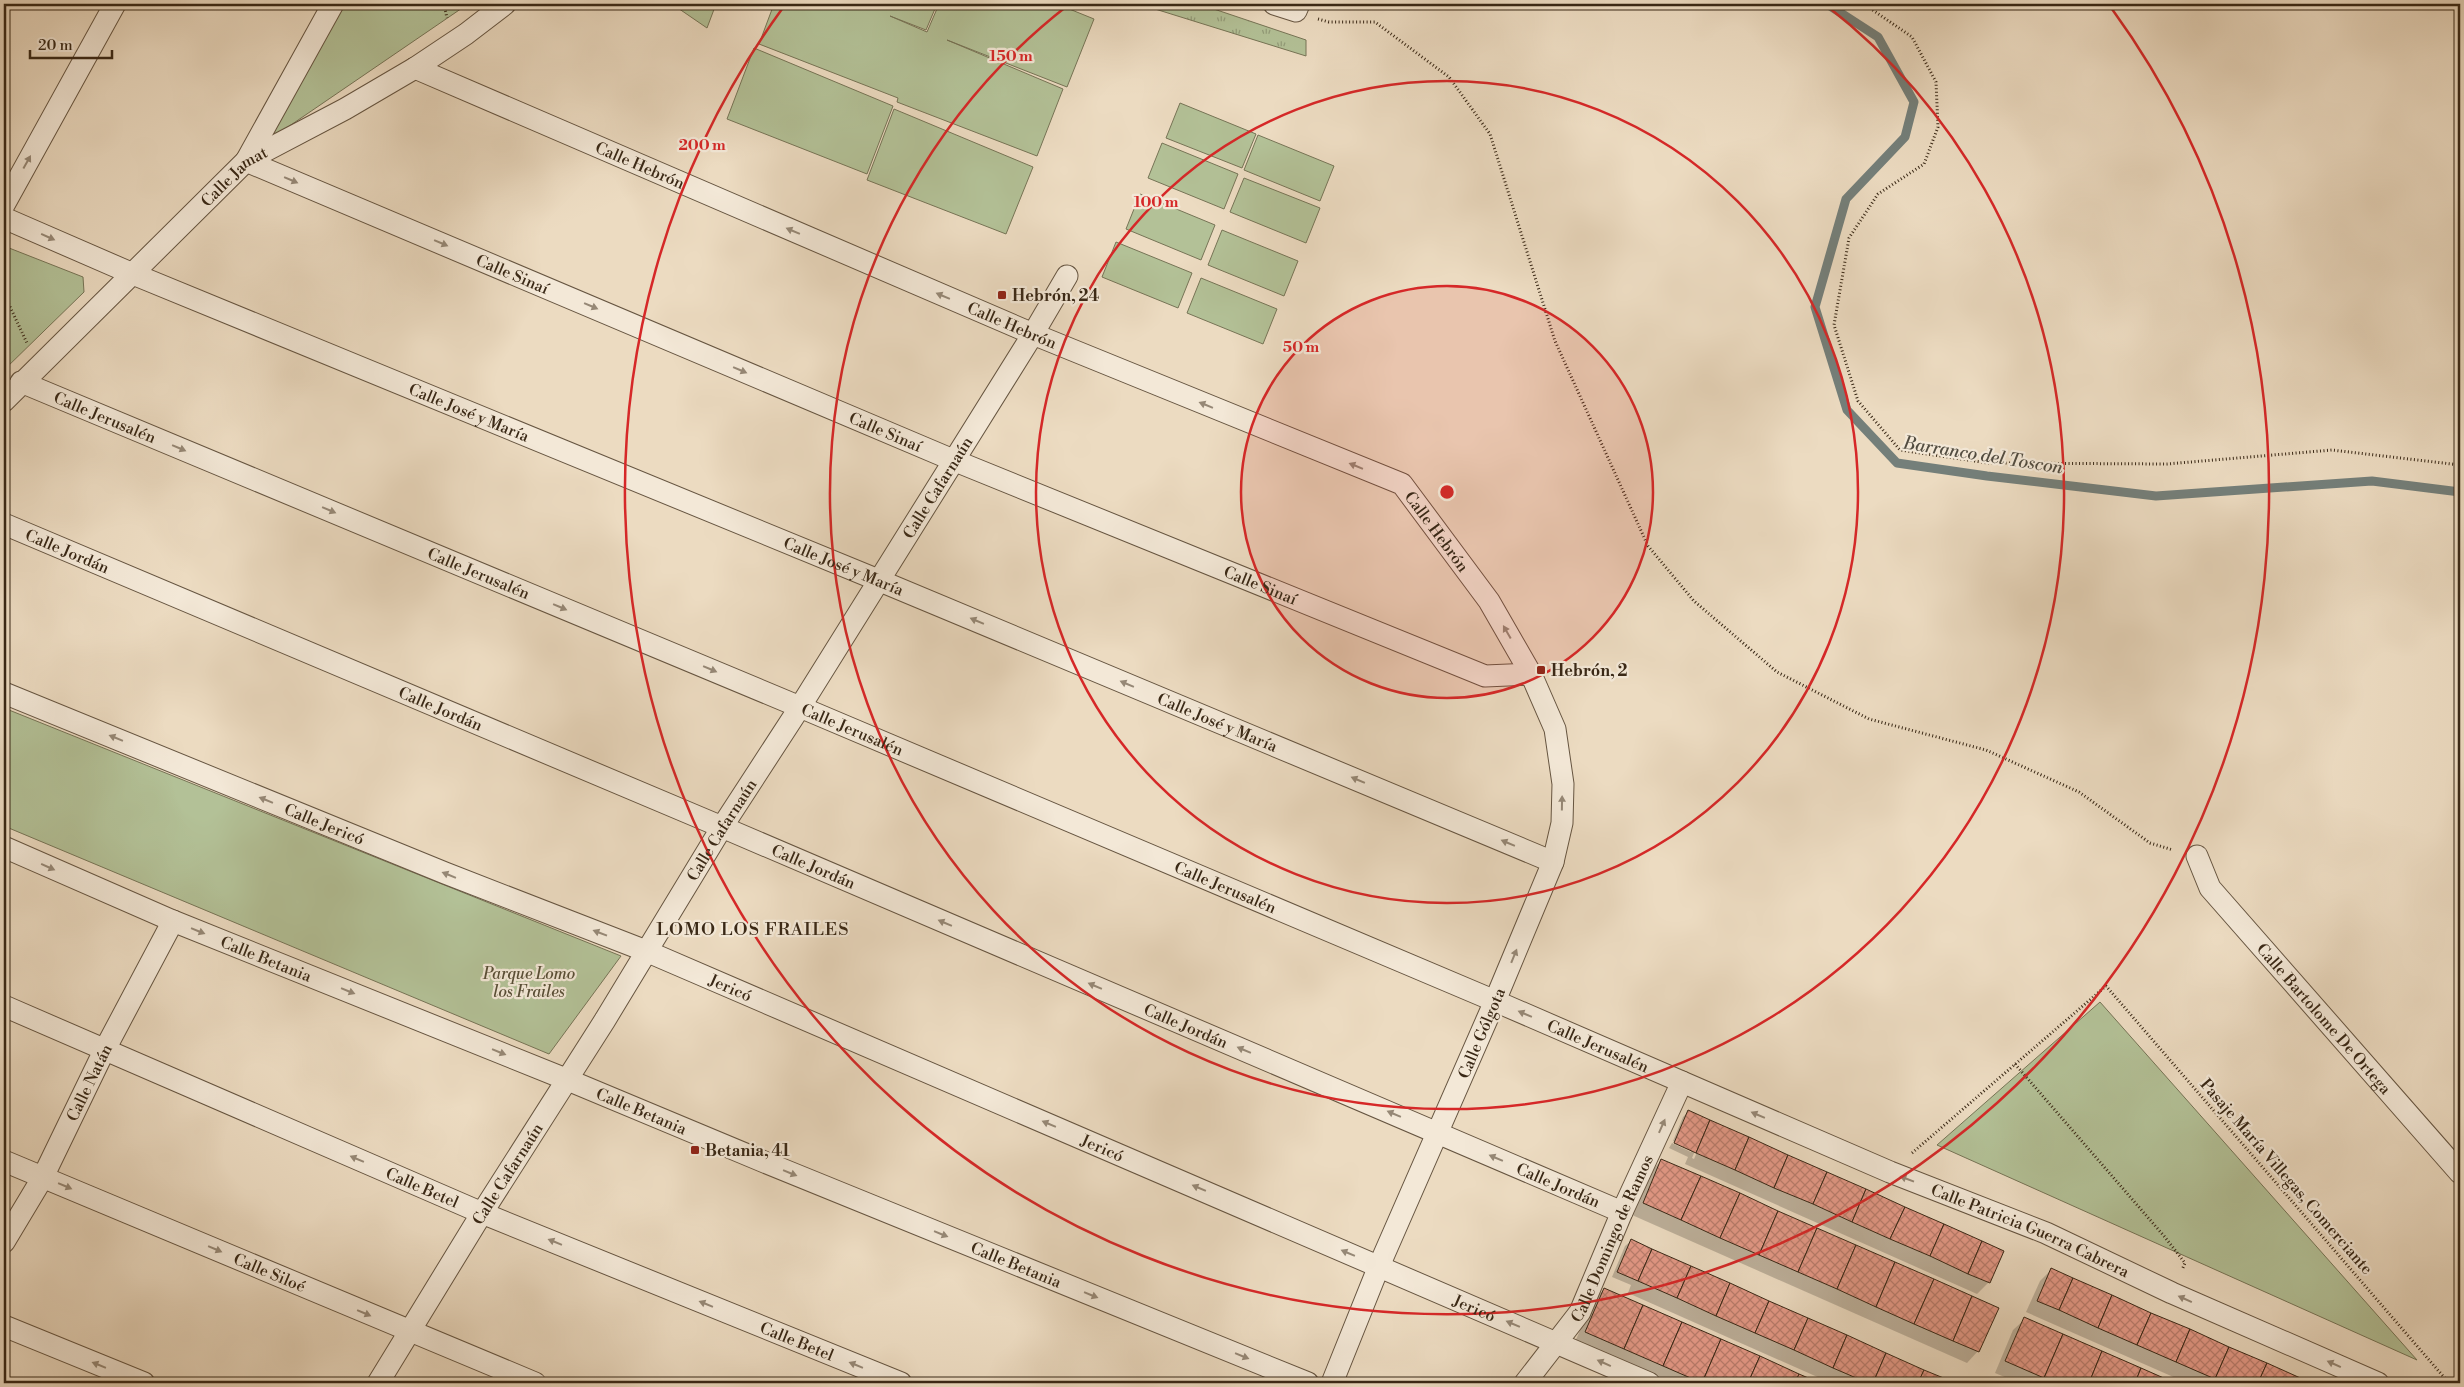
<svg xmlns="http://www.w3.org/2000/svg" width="2464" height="1387" font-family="'Libre Bodoni',serif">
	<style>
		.grass { fill: url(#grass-tufts); stroke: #767456 }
		.green { fill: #b3c197; stroke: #767456 }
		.shadow { fill: #0003; fill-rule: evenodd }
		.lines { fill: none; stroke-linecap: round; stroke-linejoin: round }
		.stream { stroke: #747f7a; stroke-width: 9 }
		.building { fill: url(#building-cross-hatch); stroke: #392816 }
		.street-casing { stroke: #665541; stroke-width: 23 }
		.path { stroke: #392816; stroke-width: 3; stroke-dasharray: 1 2.5; stroke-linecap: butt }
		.street { stroke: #f3e8d7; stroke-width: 21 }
		.oneway { fill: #968876 }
		.ring { fill: none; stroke: #d62828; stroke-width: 2.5 }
		.poi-dot { fill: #8f2418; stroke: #f3e8d7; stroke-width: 2 }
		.labels { text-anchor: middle; stroke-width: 4.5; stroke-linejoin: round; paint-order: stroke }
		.street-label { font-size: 16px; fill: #392816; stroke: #f3e8d7 }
		.poi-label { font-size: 16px; font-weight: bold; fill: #392816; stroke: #f3e8d7; text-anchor: start }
		.park-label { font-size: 16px; font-style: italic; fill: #584e36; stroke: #f3e8d7 }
		.water-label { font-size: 18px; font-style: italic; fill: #524c40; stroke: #f3e8d7 }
		.neighbourhood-label { font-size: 18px; letter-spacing: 1px; fill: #392816; stroke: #f3e8d7 }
		.centre { fill: #d62828; stroke: #f3e8d7; stroke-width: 2.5 }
		.ring-label { font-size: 15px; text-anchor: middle; font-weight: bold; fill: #d62828; stroke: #f3e8d7; stroke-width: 4.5; stroke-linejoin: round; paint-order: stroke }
	</style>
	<defs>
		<pattern id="grass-tufts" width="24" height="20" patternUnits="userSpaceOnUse" patternTransform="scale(1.25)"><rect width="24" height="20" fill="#b3c197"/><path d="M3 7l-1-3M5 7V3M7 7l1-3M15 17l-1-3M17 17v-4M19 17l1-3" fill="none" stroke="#939d7a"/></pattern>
		<pattern id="building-cross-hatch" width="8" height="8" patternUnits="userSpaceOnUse" patternTransform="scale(1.25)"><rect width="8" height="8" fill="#e49987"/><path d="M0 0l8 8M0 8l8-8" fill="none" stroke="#ba7d6d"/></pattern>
	</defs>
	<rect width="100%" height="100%" fill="#ecdbc1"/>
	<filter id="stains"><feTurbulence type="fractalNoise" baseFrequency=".004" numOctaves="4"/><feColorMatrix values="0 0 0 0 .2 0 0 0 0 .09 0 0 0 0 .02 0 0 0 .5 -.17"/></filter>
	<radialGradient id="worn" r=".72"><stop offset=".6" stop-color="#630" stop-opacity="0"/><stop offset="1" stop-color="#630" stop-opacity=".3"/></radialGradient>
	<path class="grass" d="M1139 4H1199L1306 40V56Z"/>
	<g class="green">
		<path d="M341 4H468L263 144Z"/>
		<path d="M672 4H716L707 28Z"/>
		<path d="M774 4H937L926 30 890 16 927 32 939 4H1057L1094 19 1067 87 947 40 1063 89 1037 156 897 102 898 98 759 44Z"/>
		<path d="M754 48 893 106 867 174 727 119Z"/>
		<path d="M1180 103 1256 134 1242 168 1166 138Z"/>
		<path d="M894 109 1033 167 1006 234 867 180Z"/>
		<path d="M1258 135 1334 166 1320 201 1244 170Z"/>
		<path d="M1162 143 1238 174 1224 209 1148 178Z"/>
		<path d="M1244 178 1320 208 1306 243 1230 212Z"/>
		<path d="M1140 194 1215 225 1201 260 1126 229Z"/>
		<path d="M1222 230 1298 261 1284 296 1208 265Z"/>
		<path d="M1116 242 1192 273 1178 308 1102 277Z"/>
		<path d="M4 246 83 277 84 292 4 370Z"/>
		<path d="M1201 278 1277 309 1263 344 1187 313Z"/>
		<path d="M4 708 621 956 549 1054 4 826Z"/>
		<path d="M2100 1002 2417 1360 1937 1145Z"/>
	</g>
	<g class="shadow">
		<path d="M1688 1112 1989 1282 1977 1294 1685 1164 1688 1157 1669 1148 1672 1143 1691 1152V1149L1673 1141 1683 1117ZM1702 1134H1705L1694 1159 1692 1158Z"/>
		<path d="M1662 1160 1978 1351 1967 1363 1632 1215 1650 1172Z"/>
		<path d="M1631 1241 1945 1380 1943 1383H1831L1628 1293 1631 1285 1612 1277 1625 1246Z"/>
		<path d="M2051 1270 2309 1383H2187L2026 1312 2040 1281Z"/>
		<path d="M1604 1289 1817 1383H1663L1574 1344 1593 1301Z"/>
		<path d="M2025 1319 2172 1383H2019L1995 1373 2013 1330Z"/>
	</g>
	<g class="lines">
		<path class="stream" d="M1827 4 1878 37 1914 102 1905 137 1846 199 1815 307 1847 410 1897 463 1987 476 2156 496 2372 481 2460 492"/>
	</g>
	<g class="building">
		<path d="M1688 1110 1710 1120 1696 1153 1674 1143Z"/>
		<path d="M1710 1120 1749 1137 1735 1170 1696 1153Z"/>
		<path d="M1749 1137 1788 1155 1774 1188 1735 1170Z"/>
		<path d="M1788 1155 1827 1172 1813 1204 1774 1188Z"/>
		<path d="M1661 1159 1701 1176 1681 1220 1643 1203Z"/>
		<path d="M1827 1172 1866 1189 1852 1222 1813 1204Z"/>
		<path d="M1701 1176 1740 1193 1720 1238 1681 1220Z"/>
		<path d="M1866 1189 1905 1207 1890 1239 1852 1222Z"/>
		<path d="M1740 1193 1778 1211 1759 1255 1720 1238Z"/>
		<path d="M1905 1207 1944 1224 1930 1256 1890 1239Z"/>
		<path d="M1778 1211 1817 1228 1798 1272 1759 1255Z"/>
		<path d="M1944 1224 1982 1241 1968 1274 1930 1256Z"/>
		<path d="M1817 1228 1856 1245 1837 1289 1798 1272Z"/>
		<path d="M1631 1239 1652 1249 1638 1281 1617 1272Z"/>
		<path d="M1982 1241 2004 1251 1990 1283 1968 1274Z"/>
		<path d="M1856 1245 1895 1262 1876 1307 1837 1289Z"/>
		<path d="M1652 1249 1691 1266 1677 1298 1638 1281Z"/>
		<path d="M1895 1262 1934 1279 1914 1324 1876 1307Z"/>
		<path d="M1691 1266 1730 1283 1716 1316 1677 1298Z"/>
		<path d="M2051 1268 2073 1278 2059 1310 2037 1301Z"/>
		<path d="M2073 1278 2112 1295 2098 1328 2059 1310Z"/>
		<path d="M1934 1279 1972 1296 1953 1341 1914 1324Z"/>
		<path d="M1730 1283 1769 1301 1755 1333 1716 1316Z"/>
		<path d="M1604 1288 1643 1305 1624 1349 1585 1332Z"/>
		<path d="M2112 1295 2151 1313 2137 1345 2098 1328Z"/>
		<path d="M1972 1296 1999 1308 1979 1352 1953 1341Z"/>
		<path d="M1769 1301 1808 1318 1794 1350 1755 1333Z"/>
		<path d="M1643 1305 1682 1322 1663 1366 1624 1349Z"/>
		<path d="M2151 1313 2190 1329 2176 1362 2137 1345Z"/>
		<path d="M2024 1317 2063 1334 2044 1378 2005 1361Z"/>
		<path d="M1808 1318 1847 1335 1833 1368 1794 1350Z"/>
		<path d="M1682 1322 1721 1339 1702 1383 1663 1366Z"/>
		<path d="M2190 1329 2229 1347 2215 1379 2176 1362Z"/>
		<path d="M2063 1334 2102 1351 2089 1383H2056L2044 1378Z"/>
		<path d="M1847 1335 1886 1353 1873 1383H1868L1833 1368Z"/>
		<path d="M1721 1339 1760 1356 1748 1383H1702Z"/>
		<path d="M2229 1347 2267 1363 2258 1383H2224L2215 1379Z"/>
		<path d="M2102 1351 2141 1368 2135 1383H2089Z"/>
		<path d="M1886 1353 1924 1370 1918 1383H1873Z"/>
		<path d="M1760 1356 1799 1374 1795 1383H1748Z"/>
		<path d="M2267 1363 2307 1381 2306 1383H2258Z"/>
		<path d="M2141 1368 2175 1383H2135Z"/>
		<path d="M1924 1370 1946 1379 1944 1383H1918Z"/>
		<path d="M1799 1374 1820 1383H1795Z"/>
	</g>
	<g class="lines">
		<g class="street-casing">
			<g id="street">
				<path id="s1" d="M333 4 246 161 953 460 1485 676 1531 674"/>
				<path d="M1274 4 1296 11 1299 4"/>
				<path id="s2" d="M415 68 1033 334 1402 484 1489 601 1531 674 1555 729 1563 784 1562 823 1553 862 1495 1001 1379 1266 1332 1383"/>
				<path d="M4 205 115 4"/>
				<path id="s3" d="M4 218 133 274 878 580 1553 862"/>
				<path id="s4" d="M21 382 800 707 1495 1001 1890 1172 2046 1233 2172 1293 2378 1383"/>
				<path id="s5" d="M4 401 246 161 345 109 415 68 466 34 505 4"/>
				<path id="s6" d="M4 524 722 827 1622 1212"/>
				<path id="s7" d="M4 693 445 873 646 951 1649 1383"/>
				<path id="s8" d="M4 847 173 921 568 1080 762 1161 1308 1383"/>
				<path id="s9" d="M2197 856 2210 888 2460 1173"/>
				<path id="s10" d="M4 1006 482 1213 901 1383"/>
				<path id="s11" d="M4 1161 535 1383"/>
				<path id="s12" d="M4 1242 43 1177 104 1051 173 921"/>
				<path d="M4 1326 144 1383"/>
				<path id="s13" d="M378 1383 482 1213 605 1020 722 827 800 707 1033 334 1067 276"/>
				<path id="s14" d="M1525 1383 1580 1312 1622 1212 1682 1082"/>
			</g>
		</g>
		<g class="path">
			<path d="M444 4 447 18"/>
			<path d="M1864 4 1912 37 1936 82 1938 127 1924 164 1878 194 1849 238 1834 325 1858 401 1900 450 1988 463 2167 464 2332 450 2460 465"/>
			<path d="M1318 19 1329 22H1375L1449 77 1490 134 1555 341 1648 546 1694 601 1777 672 1869 719 1986 750 2079 792 2150 843 2173 850"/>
			<path d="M4 294 27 343"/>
			<path d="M2015 1064 2164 1236 2185 1263 2182 1270"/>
			<path d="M1912 1153 2106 986 2449 1383"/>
		</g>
		<use href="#street" class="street"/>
	</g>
	<defs><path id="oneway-solid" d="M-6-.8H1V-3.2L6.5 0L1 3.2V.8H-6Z" transform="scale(1.25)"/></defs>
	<g class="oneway">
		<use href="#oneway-solid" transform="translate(27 162) rotate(-61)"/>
		<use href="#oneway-solid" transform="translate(291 180) rotate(23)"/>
		<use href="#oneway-solid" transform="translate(793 231) rotate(-157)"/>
		<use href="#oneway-solid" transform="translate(48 237) rotate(24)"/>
		<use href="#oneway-solid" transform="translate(441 243) rotate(23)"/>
		<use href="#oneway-solid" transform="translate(943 296) rotate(-157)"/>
		<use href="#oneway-solid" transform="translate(591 306) rotate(23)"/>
		<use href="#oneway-solid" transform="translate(740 370) rotate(23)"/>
		<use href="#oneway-solid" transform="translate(1206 405) rotate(-158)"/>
		<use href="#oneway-solid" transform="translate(179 448) rotate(23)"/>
		<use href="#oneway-solid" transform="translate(1356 466) rotate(-158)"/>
		<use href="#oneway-solid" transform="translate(329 510) rotate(23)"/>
		<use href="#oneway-solid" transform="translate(560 607) rotate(23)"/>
		<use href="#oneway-solid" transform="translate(977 621) rotate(-157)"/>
		<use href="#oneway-solid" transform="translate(1507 632) rotate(-120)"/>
		<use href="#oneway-solid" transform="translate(710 669) rotate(23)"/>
		<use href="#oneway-solid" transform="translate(1127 684) rotate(-157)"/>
		<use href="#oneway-solid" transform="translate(116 738) rotate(-158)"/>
		<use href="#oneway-solid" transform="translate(1358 780) rotate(-157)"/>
		<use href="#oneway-solid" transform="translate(266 800) rotate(-158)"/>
		<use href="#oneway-solid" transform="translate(1562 803) rotate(-89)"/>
		<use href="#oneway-solid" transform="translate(1508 843) rotate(-157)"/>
		<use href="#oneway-solid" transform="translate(48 867) rotate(24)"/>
		<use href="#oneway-solid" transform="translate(449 875) rotate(-158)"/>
		<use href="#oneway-solid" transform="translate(945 923) rotate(-157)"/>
		<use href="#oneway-solid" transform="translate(198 931) rotate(22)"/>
		<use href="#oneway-solid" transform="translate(600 933) rotate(-159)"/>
		<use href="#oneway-solid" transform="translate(1514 956) rotate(-68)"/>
		<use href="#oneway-solid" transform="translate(1095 986) rotate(-157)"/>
		<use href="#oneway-solid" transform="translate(348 991) rotate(22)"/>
		<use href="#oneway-solid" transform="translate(1525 1014) rotate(-157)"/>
		<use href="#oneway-solid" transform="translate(1244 1050) rotate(-157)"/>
		<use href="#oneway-solid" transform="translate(499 1052) rotate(22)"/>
		<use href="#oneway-solid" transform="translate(1394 1114) rotate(-157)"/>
		<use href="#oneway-solid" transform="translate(1758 1115) rotate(-157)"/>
		<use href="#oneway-solid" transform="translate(1049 1124) rotate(-157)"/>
		<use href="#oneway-solid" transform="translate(1662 1126) rotate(-66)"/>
		<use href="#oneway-solid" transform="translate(1496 1158) rotate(-157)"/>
		<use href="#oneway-solid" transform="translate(357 1159) rotate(-157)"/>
		<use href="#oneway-solid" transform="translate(790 1173) rotate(22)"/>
		<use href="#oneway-solid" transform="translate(1907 1179) rotate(-159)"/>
		<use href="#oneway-solid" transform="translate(65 1186) rotate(23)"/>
		<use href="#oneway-solid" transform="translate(1199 1188) rotate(-157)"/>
		<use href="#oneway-solid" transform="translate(941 1234) rotate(22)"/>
		<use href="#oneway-solid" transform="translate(555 1242) rotate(-158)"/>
		<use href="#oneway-solid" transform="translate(215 1249) rotate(23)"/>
		<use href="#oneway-solid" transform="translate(1348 1253) rotate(-157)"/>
		<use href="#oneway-solid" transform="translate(1091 1295) rotate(22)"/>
		<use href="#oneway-solid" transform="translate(2185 1299) rotate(-156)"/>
		<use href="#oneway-solid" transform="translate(706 1304) rotate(-158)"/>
		<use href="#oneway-solid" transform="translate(364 1313) rotate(23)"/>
		<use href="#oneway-solid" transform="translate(1513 1324) rotate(-157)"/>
		<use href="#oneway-solid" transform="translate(1242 1356) rotate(22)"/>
		<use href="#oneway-solid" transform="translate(1604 1363) rotate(-156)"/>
		<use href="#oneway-solid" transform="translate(2334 1364) rotate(-156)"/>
		<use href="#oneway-solid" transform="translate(99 1365) rotate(-158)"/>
		<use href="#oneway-solid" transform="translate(856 1365) rotate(-158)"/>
	</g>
	<circle cx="1447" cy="492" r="206" fill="#d62828" fill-opacity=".12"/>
	<g class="ring">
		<circle cx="1447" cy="492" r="206"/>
		<circle cx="1447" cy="492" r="411"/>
		<path d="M1827 6A617 617 0 1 1 1067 6"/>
		<path d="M2112 9A822 822 0 1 1 782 9"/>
	</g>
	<g class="poi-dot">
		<rect x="997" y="290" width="10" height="10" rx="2.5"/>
		<rect x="1536" y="665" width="10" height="10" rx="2.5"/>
		<rect x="690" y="1145" width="10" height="10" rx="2.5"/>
	</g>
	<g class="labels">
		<g class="street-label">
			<text dy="6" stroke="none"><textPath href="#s2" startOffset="245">Calle Hebrón</textPath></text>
			<text dy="6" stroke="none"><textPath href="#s5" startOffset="322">Calle Jamat</textPath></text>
			<text dy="6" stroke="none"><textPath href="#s1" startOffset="469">Calle Sinaí</textPath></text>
			<text dy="6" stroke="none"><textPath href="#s2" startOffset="650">Calle Hebrón</textPath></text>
			<text dy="6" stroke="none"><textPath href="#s3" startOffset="504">Calle José y María</textPath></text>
			<text dy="6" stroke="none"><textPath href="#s4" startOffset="91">Calle Jerusalén</textPath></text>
			<text dy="6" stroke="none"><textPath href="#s1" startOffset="874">Calle Sinaí</textPath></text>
			<text dy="6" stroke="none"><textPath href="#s13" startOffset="1056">Calle Cafarnaún</textPath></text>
			<text dy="6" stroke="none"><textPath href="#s2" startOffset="1130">Calle Hebrón</textPath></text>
			<text dy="6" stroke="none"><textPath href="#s6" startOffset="69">Calle Jordán</textPath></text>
			<text dy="6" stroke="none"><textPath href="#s3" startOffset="909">Calle José y María</textPath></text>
			<text dy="6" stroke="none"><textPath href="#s4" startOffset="496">Calle Jerusalén</textPath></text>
			<text dy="6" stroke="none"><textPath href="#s1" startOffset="1279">Calle Sinaí</textPath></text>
			<text dy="6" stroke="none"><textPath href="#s6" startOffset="474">Calle Jordán</textPath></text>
			<text dy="6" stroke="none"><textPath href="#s3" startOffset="1314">Calle José y María</textPath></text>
			<text dy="6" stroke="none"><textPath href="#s4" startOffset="901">Calle Jerusalén</textPath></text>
			<text dy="6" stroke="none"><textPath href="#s7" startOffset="346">Calle Jericó</textPath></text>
			<text dy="6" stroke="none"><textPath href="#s13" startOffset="651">Calle Cafarnaún</textPath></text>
			<text dy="6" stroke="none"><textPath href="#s6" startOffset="879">Calle Jordán</textPath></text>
			<text dy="6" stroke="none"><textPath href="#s4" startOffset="1306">Calle Jerusalén</textPath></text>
			<text dy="6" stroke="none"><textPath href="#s8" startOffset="285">Calle Betania</textPath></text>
			<text dy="6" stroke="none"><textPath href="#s7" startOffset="784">Jericó</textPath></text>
			<text dy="6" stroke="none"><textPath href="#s9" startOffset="208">Calle Bartolome De Ortega</textPath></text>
			<text dy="6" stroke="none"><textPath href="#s6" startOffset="1284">Calle Jordán</textPath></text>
			<text transform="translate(1481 1033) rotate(-67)" y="6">Calle Gólgota</text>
			<text dy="6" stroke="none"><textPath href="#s4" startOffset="1711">Calle Jerusalén</textPath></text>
			<text dy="6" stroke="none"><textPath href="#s12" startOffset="181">Calle Natán</textPath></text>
			<text dy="6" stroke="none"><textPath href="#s8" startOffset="690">Calle Betania</textPath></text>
			<text dy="6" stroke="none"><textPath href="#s7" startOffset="1189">Jericó</textPath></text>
			<text dy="6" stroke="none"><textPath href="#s13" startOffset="246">Calle Cafarnaún</textPath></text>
			<text transform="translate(2287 1176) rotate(49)" y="6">Pasaje María Villegas, Comerciante</text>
			<text dy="6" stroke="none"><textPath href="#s6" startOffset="1689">Calle Jordán</textPath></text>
			<text dy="6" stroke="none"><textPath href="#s10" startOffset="456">Calle Betel</textPath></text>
			<text dy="6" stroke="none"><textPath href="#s4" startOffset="2181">Calle Patricia Guerra Cabrera</textPath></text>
			<text dy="6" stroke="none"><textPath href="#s14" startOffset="170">Calle Domingo de Ramos</textPath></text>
			<text dy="6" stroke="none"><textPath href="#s8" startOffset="1095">Calle Betania</textPath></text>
			<text dy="6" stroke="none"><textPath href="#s11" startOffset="288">Calle Siloé</textPath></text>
			<text dy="6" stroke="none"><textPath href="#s7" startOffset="1594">Jericó</textPath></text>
			<text dy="6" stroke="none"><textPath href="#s10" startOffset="861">Calle Betel</textPath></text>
		</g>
		<g class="poi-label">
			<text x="1012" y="301">Hebrón, 24</text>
			<text x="1551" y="676">Hebrón, 2</text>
			<text x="705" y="1156">Betania, 41</text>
		</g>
		<g class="park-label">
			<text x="529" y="979">Parque Lomo<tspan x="529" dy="18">los Frailes</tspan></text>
		</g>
		<g class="water-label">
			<text transform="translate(1983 455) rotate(9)" y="6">Barranco del Toscon</text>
		</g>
		<g class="neighbourhood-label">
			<text x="753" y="935">LOMO LOS FRAILES</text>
		</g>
	</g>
	<circle cx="1447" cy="492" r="8" class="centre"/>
	<g class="ring-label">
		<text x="1011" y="61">150 m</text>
		<text x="702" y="150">200 m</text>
		<text x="1156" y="207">100 m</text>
		<text x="1301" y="352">50 m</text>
	</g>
	<rect width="2464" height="1387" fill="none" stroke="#ecdbc1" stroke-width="20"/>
	<rect x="5" y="5" width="2454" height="1377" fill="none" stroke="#392816" stroke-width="2.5"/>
	<rect x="10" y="10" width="2444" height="1367" fill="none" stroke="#392816"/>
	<path d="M30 50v8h82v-8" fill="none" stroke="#392816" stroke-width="2.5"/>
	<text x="38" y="50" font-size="15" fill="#392816" stroke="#f3e8d7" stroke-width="4" paint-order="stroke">20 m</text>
	<rect width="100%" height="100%" filter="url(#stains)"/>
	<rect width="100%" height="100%" fill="url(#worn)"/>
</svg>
